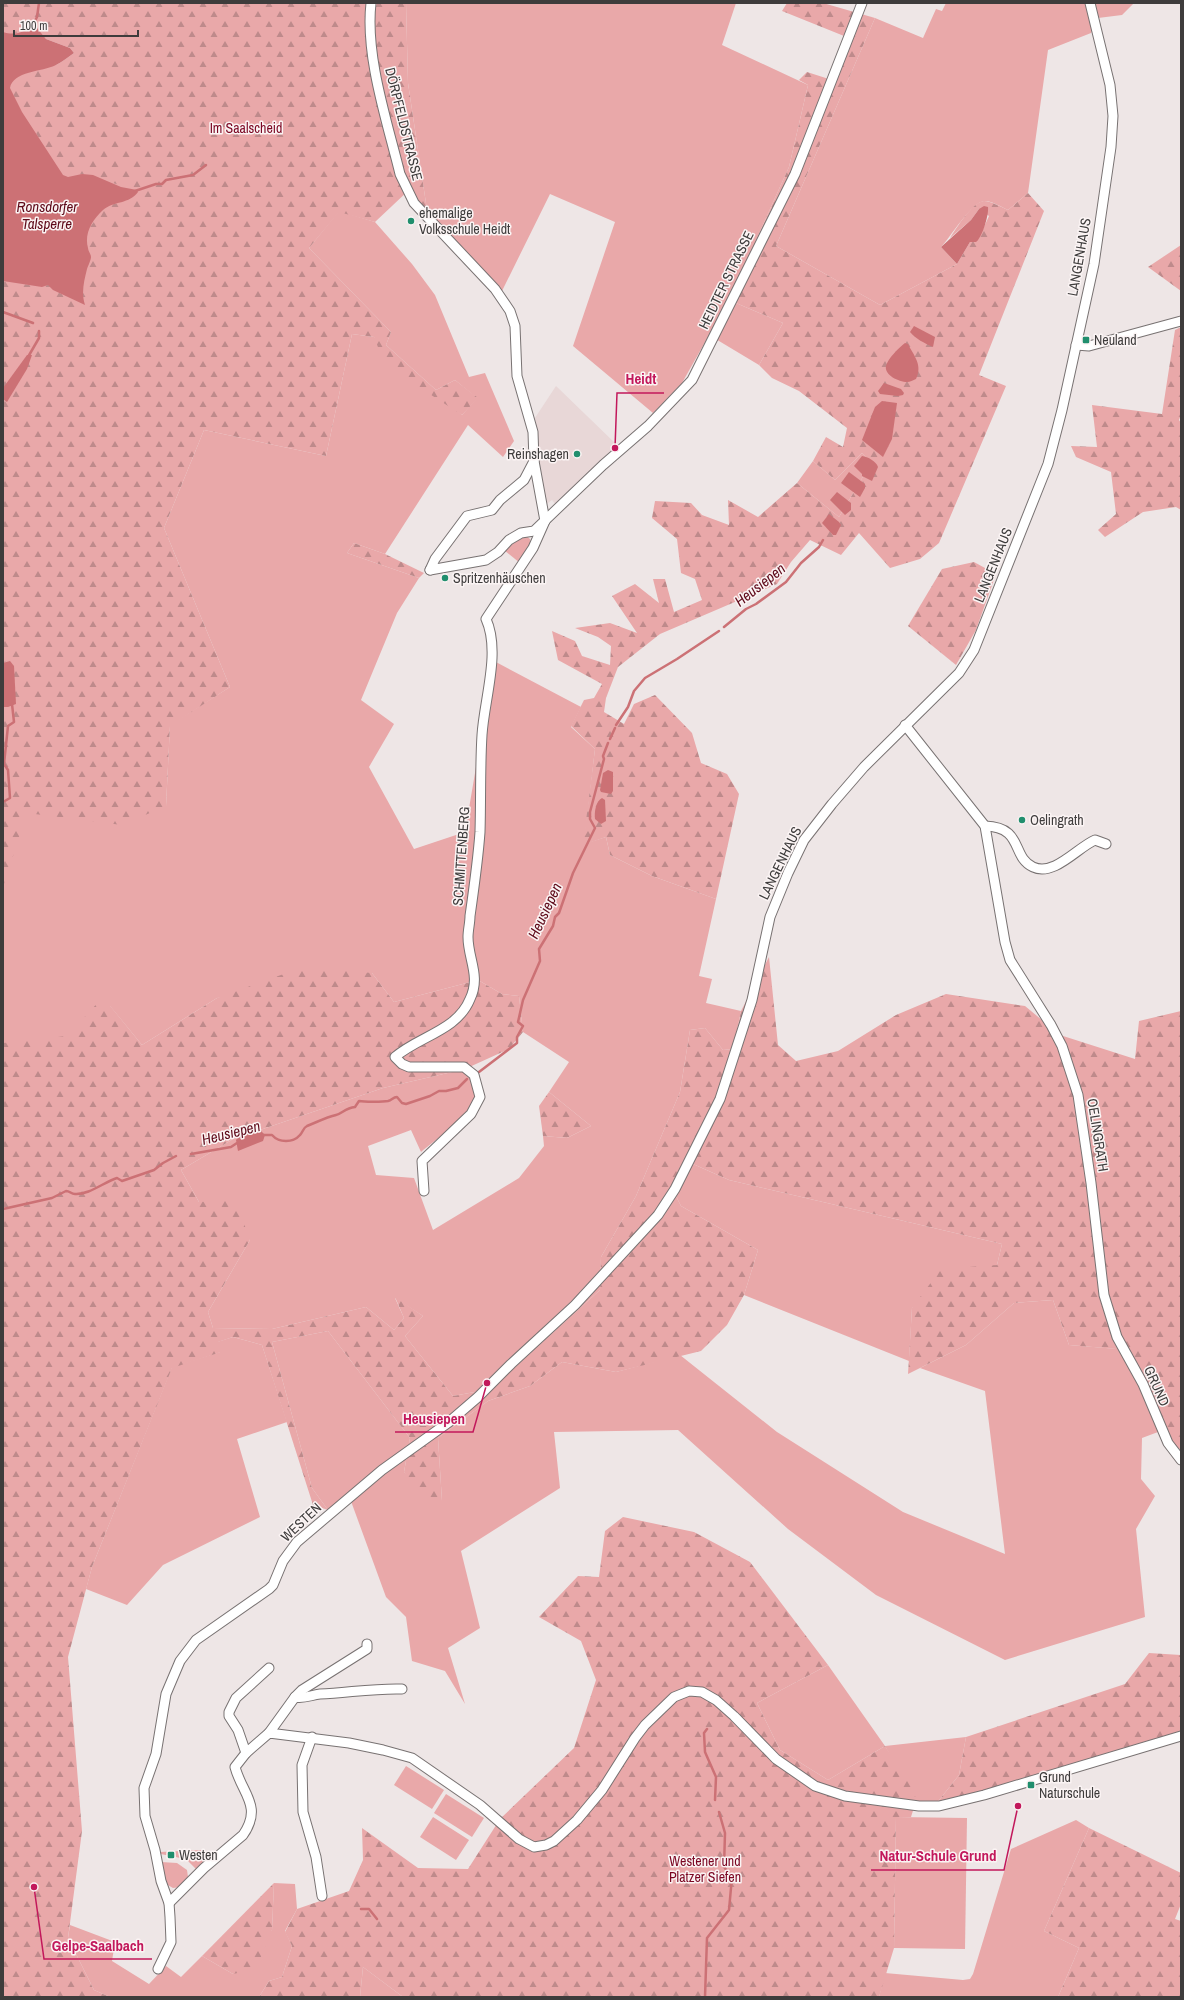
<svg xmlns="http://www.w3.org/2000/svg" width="1184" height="2000" font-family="'Archivo Narrow',sans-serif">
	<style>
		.built { fill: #e8d7d7 }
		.green { fill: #e9a8a9 }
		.forest { fill: url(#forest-firs) }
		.water { fill: #cc7175 }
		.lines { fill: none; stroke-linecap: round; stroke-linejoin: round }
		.stream { stroke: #cc7175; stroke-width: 2.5 }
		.minor-casing { stroke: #787272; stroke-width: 11 }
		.minor { stroke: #fff; stroke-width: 9 }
		.poi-dot { fill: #208e6d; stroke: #fbf4f4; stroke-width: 1.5 }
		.labels { text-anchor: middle; stroke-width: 3; stroke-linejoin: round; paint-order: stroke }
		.street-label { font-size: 14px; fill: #3e3c3c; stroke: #fbf4f4 }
		.park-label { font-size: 14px; fill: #7b0622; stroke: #fbf4f4 }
		.poi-label { font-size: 14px; fill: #3e3c3c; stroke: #fbf4f4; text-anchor: start }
		.water-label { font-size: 15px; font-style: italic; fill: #5f0a1a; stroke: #fbf4f4 }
		.leader { fill: none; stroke: #c2185b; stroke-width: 1.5 }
		.callout-dot { fill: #c2185b; stroke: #fbf4f4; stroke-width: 1.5 }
		.callout-label { font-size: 15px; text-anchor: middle; font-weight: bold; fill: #c2185b; stroke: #fbf4f4; stroke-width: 3; stroke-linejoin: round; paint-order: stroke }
	</style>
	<defs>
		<pattern id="forest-firs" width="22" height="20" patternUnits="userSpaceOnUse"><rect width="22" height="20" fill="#e9a8a9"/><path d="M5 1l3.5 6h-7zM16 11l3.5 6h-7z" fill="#be8a8b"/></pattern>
	</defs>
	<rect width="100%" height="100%" fill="#eee6e6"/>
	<path class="built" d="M556 386 617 445 557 506 552 500 544 506 533 421Z"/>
	<g class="green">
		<path d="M3 3 190 225 147 673 166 806 170 725 230 687 164 528 204 430 326 456 352 334 374 337 462 415 477 398 455 380 436 390 386 345 391 332 309 248 339 211 375 222 412 264 435 295 469 377 485 373 514 441 503 457 468 425 385 554 354 543 347 553 419 578 397 613 361 700 394 724 369 767 414 849 465 832 494 661 581 707 571 727 595 749 584 844 606 837 610 855 652 876 716 899 699 976 712 979 706 1003 741 1011 733 1049 723 1050 705 1028 690 1030 680 1092 636 1196 601 1257 600 1290 491 1389 453 1396 405 1336 423 1316 395 1298 404 1318 394 1330 366 1307 272 1329 213 1328 208 1312 250 1240 199 1202 181 1170 240 1135 260 1130 383 1088 465 1069C471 1077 478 1087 475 1098 471 1116 435 1140 421 1152L411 1130 368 1146 376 1175 414 1178 433 1230 519 1178 544 1146 543 1136 567 1138 591 1126 549 1092 569 1062 523 1032 519 996 502 994 478 980 394 1002 372 973 217 998 142 1045 110 1006 3 1247Z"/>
		<path d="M406 3H736L722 45 808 85 789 167 729 300 783 323 759 365 709 335 682 383 653 413 573 346 615 222 550 194 502 291 427 210 408 83Z"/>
		<path d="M946 3H1134L1122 15 1098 18 1091 33 1048 50 1028 193 1008 210C1001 207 992 201 985 201 972 201 950 238 941 247L957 264 880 305 776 246 875 18 923 38 936 9 942 11Z"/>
		<path d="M862 453 871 463 839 517 797 483 813 461 835 480Z"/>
		<path d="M526 536 530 539 531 543 520 563 504 550 512 540Z"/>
		<path d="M693 1164 729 1180 1002 1244 997 1265 912 1308 909 1361 744 1295 758 1250 681 1206 676 1196Z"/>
		<path d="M1053 1300 1069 1345 1118 1349 1138 1384 1158 1432 1142 1438 1141 1479 1155 1496 1136 1529 1145 1617 1005 1660 876 1595 788 1529 678 1430 554 1432 560 1488 461 1551 480 1628 448 1648 465 1704 445 1671 412 1661 406 1617 386 1597 348 1493 328 1510 312 1488 272 1342 328 1331 410 1438 404 1472 442 1501 438 1438 488 1401 530 1386 562 1362 616 1372 680 1355 777 1432 903 1512 1005 1554 985 1391 920 1368 966 1345 1014 1303Z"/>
		<path d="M233 1337 262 1345 287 1422 237 1439 260 1517 163 1565 127 1605 86 1589 92 1567 172 1367 220 1352 217 1342Z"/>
		<path d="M828 1665 885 1746 966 1737 959 1775 936 1804 916 1801 885 1746 828 1780 780 1750 757 1703Z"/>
		<path d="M406 1766 444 1790 432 1809 394 1785Z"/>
		<path d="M446 1794 484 1818 472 1837 434 1813Z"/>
		<path d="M433 1817 469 1840 456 1860 420 1837Z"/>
		<path d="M896 1817 967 1818 965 1949 894 1948Z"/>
		<path d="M1076 1820 1089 1828 1044 1931 1079 1948 1058 1997H879L885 1973 963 1980 970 1979 973 1974 1011 1849Z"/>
		<path d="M201 1850 203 1864 197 1870 187 1860 176 1857 175 1853H169L170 1856 161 1854 160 1852Z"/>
		<path d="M161 1862 177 1863 187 1870 188 1877 181 1887 173 1888 166 1884Z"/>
		<path d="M274 1883 295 1884 297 1909 285 1931 292 1946 282 1977 269 1981 259 1997H110L94 1990 68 1938 70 1925 115 1942 112 1961 149 1984 166 1966 181 1977 202 1956 233 1974 272 1930Z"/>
		<path d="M363 1967 403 1997H360Z"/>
	</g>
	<g class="forest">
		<path d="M3 3H406L408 83 427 210 409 190 375 222 339 212 309 248 391 332 386 345 436 390 455 380 478 398 462 415 385 365 374 337 352 334 326 456 204 430 164 528 230 687 170 726 166 806 122 825 27 813 3 887V707H8L14 684V666L6 662 3 663V281L42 287 48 284 53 290 85 305 82 296 83 288 91 257 87 247 88 230 102 211 110 205 123 202 137 190 82 174 68 177 63 175 22 112 10 88C14 71 42 72 56 65 62 62 68 57 74 53L70 48 46 39 36 27 21 33 3 32Z"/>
		<path d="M787 3H823L875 18 776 246 880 305 957 264 970 242 983 229 989 216 979 209 971 220 950 238C956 229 972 202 984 201 991 201 1001 207 1008 210L1028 193 1044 211 979 375 1006 386 939 543 920 559 890 568 859 533 841 555 810 540 791 562 777 584 660 634 618 667 606 698 604 712 624 724 634 704 655 695 692 733 701 763 727 774 739 794 716 899 652 876 610 855 606 837 583 845 595 749 571 726 584 700 594 698 602 684 558 660 552 631 575 641 582 656 610 665 611 646 598 637 575 628 610 623 637 633 612 596 635 584 659 603 653 579H665L674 612 702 600 695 579 681 573 677 539 652 518 655 501 691 503 702 515 729 525 728 500 758 517 797 483 839 517 871 463 862 453 835 480 813 461 826 437 843 447 847 428 799 391 772 378 759 365 783 323 729 300 789 167 808 85 799 80 807 72 832 80 849 38 782 11Z"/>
		<path d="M1181 245V291L1148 267Z"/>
		<path d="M1181 327V415L1179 420 1181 423V510L1176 507 1143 512 1105 537 1098 530 1116 514 1111 472 1076 457 1071 446 1097 447 1092 405 1162 414 1175 330Z"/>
		<path d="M354 543 385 554 424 573 419 578 347 553Z"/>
		<path d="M974 562 996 574 976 630 956 665 908 626 942 569Z"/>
		<path d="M769 957 778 1045 796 1061 838 1051 896 1015 946 994 1025 1006 1060 1035 1135 1059 1139 1021 1181 1011V1447L1178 1451 1165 1429 1144 1375 1128 1350 1069 1345 1053 1300 1014 1303 966 1345 908 1374 912 1308 941 1269 997 1265 1002 1244 729 1180 693 1164 676 1196 681 1206 758 1250 744 1295 727 1325 701 1351 616 1372 562 1362 530 1386 488 1401 438 1438 442 1501 431 1505 404 1472 410 1438 328 1331 272 1342 312 1488 328 1510 313 1505 262 1345 233 1337 218 1342 221 1352 172 1368 92 1567 68 1657 82 1831 68 1938 94 1990 110 1997H3V1043L67 1036 103 997 142 1045 217 998 303 967 372 973 394 1002 478 980 502 994 519 996 523 1032 509 1049 465 1069 383 1088 260 1130 240 1135 181 1170 199 1202 235 1199 250 1240 208 1312 213 1328 272 1329 366 1307 394 1330 404 1318 395 1297 423 1316 405 1336 453 1396 491 1389 600 1290 601 1257 636 1196 680 1092 690 1030 705 1028 723 1050 733 1049 741 1011Z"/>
		<path d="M549 1092 591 1126 567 1138 543 1136 539 1106Z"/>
		<path d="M623 1517 694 1532 750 1562 828 1665 757 1703 780 1750 828 1780 885 1746 914 1790 916 1801 911 1817H896L894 1948 879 1997H403L363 1967 360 1997H259L269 1981 282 1977 292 1946 285 1932 297 1909 349 1891 363 1860 362 1828 418 1868 468 1869 500 1819 574 1748 596 1680 581 1641 539 1617 578 1576 599 1577 605 1531Z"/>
		<path d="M1149 1653 1181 1655V1732L966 1797 936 1804 959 1775 966 1737 1125 1684Z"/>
		<path d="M1089 1828 1181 1873V1904L1175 1919 1181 1921V1997H1058L1079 1948 1044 1931Z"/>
		<path d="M274 1883 272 1930 256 1969 233 1974 202 1956Z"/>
	</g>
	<g class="water">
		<path d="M34 24 46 39 70 48 74 53C68 57 62 62 56 65 42 72 13 71 10 88L22 112 63 175 68 177 82 174 93 175 121 187 137 190 138 192C130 204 113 201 103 210 92 220 84 234 88 248 88 251 91 254 91 257 91 260 88 266 87 269 84 281 81 293 85 305L53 290 48 285 42 287 3 281V32C15 36 26 32 34 24Z"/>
		<path d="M984 206 988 207C989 215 982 238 976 242H970L957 264 941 247 971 220 979 209Z"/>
		<path d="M914 326 935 337 933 347C924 343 916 339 910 332Z"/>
		<path d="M905 343 908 344C914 356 923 365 916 379 913 380 910 382 907 382 899 382 884 375 886 366 888 358 899 348 905 343Z"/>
		<path d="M27 355H32L27 369 7 402 3 399V388Z"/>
		<path d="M884 383 901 389 904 393 903 395 898 396 880 394 878 391Z"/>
		<path d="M882 401 897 403 892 439 883 457 862 440 875 407Z"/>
		<path d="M862 456C868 457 876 461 878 467L872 481 862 476V474L854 466Z"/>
		<path d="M849 472 865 484V488L860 497 841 483Z"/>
		<path d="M837 492 851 503V510L845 515 830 500Z"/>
		<path d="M829 514 839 522 841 525 836 535H833L822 523Z"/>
		<path d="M10 661 14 666 16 704 8 707H3V663Z"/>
		<path d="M608 770 613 772V791L611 794 601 792 600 790 603 773Z"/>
		<path d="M602 798 605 800 606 821 601 824 595 819C594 812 596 801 602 798Z"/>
		<path d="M260 1130 265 1135 263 1141 238 1151 236 1140 240 1135Z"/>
	</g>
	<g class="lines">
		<g class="stream">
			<path d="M33 25 37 17 39 3"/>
			<path d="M135 191 156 184H162L166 180 193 175 206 165"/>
			<path d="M3 312 33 323"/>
			<path d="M28 357 39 338V331"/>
			<path d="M724 627 746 609 756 604 786 582 801 563 819 547 823 540"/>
			<path d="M616 725 628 707 634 691 645 678 677 659 719 631"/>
			<path d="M610 739 615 728"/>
			<path d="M3 802 10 798 8 770 4 764 8 726 14 722 12 704"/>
			<path d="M479 1072 517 1043V1037L523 1026 518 1022 523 1000 540 961 539 949 553 926 555 917 559 913 573 873 595 828 590 819V812L604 759 603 756 608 743"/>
			<path d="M263 1135H272C279 1143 293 1143 300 1135 303 1132 303 1128 307 1126 317 1122 327 1117 336 1115 342 1114 345 1108 355 1107L359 1101C364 1102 383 1102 388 1101 392 1100 393 1097 397 1097L402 1103 406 1104 430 1096 439 1091H446L458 1088 467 1079"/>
			<path d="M191 1154 231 1147 237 1143"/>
			<path d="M3 1209 52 1198 66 1191C70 1191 71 1194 75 1194 89 1195 104 1182 117 1178L122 1181 154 1170 163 1163 176 1156"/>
			<path d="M707 1729 704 1733 705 1752 716 1777 715 1800"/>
			<path d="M361 1909H369L377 1919"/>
			<path d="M705 1997 707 1938 729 1910 732 1877 724 1867 725 1833 719 1812"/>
		</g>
		<g class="minor-casing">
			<g id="minor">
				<path d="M371 3C365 56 387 121 400 174L414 203 495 289 510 311 515 326 517 376 533 432 534 461 545 521"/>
				<path d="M1076 345 1089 346 1181 321"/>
				<path d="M430 570 486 560 498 552 509 540 521 533 534 531 603 465 648 426 692 380 795 174 862 3"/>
				<path d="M430 570 435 559 467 516 492 510 500 500 524 480 534 461"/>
				<path d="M905 725 985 826 1005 942 1010 960 1051 1025 1062 1046 1078 1095 1091 1183 1104 1295 1117 1337 1143 1384 1168 1443 1181 1460"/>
				<path d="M985 826C1024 827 1011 857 1033 867 1054 877 1078 847 1095 840L1106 844"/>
				<path d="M424 1191 422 1161 471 1114 480 1097 474 1075 464 1067H409L402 1064 395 1057C419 1036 457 1031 470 999 481 976 468 959 468 937 468 930 470 923 470 916 474 888 478 860 480 832 481 800 480 767 482 735 484 700 501 652 486 619L533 548 545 521"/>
				<path d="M295 1697 302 1690 367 1649V1644"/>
				<path d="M269 1733 295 1697C304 1699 311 1695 320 1694 347 1693 374 1688 402 1689"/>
				<path d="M312 1737 302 1765 303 1812 316 1857 322 1896"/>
				<path d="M246 1753 238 1730 229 1716V1712L236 1698 269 1668"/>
				<path d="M169 1903 204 1868 243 1835C263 1806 242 1794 235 1767L246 1753 269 1733 349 1743 383 1750 412 1758 480 1805 519 1839 534 1847 546 1845 554 1841 577 1820 602 1790 635 1738 645 1725 674 1697 689 1691 702 1692 716 1700 734 1716 776 1759 815 1786 845 1796 919 1806H939L984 1795 1181 1736"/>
				<path d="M158 1969 171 1942 170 1917 169 1903 161 1881 155 1850 145 1816 144 1788 156 1754 166 1694 180 1661 196 1640 269 1589 273 1585 283 1561 297 1542 382 1470 449 1422 478 1397 511 1364 575 1305 658 1215 675 1189 720 1099 752 1000 770 917 788 873 804 840 832 804 864 767 959 673 974 650 1048 464 1062 410 1094 264 1111 147 1113 116 1110 85 1090 3"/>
			</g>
		</g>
		<use href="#minor" class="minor"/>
	</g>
	<g class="poi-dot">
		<circle cx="411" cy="221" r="4"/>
		<rect x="1082" y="336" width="8" height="8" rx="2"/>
		<circle cx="577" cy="454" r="4"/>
		<circle cx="445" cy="578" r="4"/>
		<circle cx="1022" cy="820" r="4"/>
		<rect x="1027" y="1781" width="8" height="8" rx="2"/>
		<rect x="167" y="1851" width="8" height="8" rx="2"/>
	</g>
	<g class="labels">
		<g class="street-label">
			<text transform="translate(404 124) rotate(76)" y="5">DÖRPFELDSTRASSE</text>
			<text transform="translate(1079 257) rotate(-80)" y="5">LANGENHAUS</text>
			<text transform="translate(726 280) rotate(-64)" y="5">HEIDTER STRASSE</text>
			<text transform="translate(993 565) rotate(-68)" y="5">LANGENHAUS</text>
			<text transform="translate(461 856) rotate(-86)" y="5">SCHMITTENBERG</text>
			<text transform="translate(780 863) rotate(-64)" y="5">LANGENHAUS</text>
			<text transform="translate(1098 1135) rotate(81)" y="5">OELINGRATH</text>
			<text transform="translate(1157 1386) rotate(66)" y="5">GRUND</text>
			<text transform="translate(301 1522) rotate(-43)" y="5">WESTEN</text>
		</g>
		<g class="park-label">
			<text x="246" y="133">Im Saalscheid</text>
			<text x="705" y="1866">Westener und<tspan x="705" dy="16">Platzer Siefen</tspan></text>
		</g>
		<g class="poi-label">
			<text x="419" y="218">ehemalige<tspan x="419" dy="16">Volksschule Heidt</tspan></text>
			<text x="1094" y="345">Neuland</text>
			<text x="569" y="459" text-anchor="end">Reinshagen</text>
			<text x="453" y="583">Spritzenhäuschen</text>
			<text x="1030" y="825">Oelingrath</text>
			<text x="1039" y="1782">Grund<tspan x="1039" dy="16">Naturschule</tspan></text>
			<text x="179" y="1860">Westen</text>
		</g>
		<g class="water-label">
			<text x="47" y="212">Ronsdorfer<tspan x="47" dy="17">Talsperre</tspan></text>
			<text transform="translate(760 585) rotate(-38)" y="5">Heusiepen</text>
			<text transform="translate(545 911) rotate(-65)" y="5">Heusiepen</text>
			<text transform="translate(231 1133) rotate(-14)" y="5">Heusiepen</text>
		</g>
	</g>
	<path class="leader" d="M615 448L617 393H664M487 1383L473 1432H395M1018 1806L1004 1870H871M34 1887L44 1959H152"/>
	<g class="callout-dot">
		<circle cx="615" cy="448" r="4"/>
		<circle cx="487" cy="1383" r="4"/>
		<circle cx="1018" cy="1806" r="4"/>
		<circle cx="34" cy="1887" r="4"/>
	</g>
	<g class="callout-label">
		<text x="641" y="384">Heidt</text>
		<text x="434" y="1424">Heusiepen</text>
		<text x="938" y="1861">Natur-Schule Grund</text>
		<text x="98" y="1951">Gelpe-Saalbach</text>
	</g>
	<rect width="1184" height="2000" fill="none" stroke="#3e3c3c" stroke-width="8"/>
	<path d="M14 30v6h124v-6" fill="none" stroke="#3e3c3c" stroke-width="2"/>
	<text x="20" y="30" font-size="12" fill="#3e3c3c" stroke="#fbf4f4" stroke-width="3" paint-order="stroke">100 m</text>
</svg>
